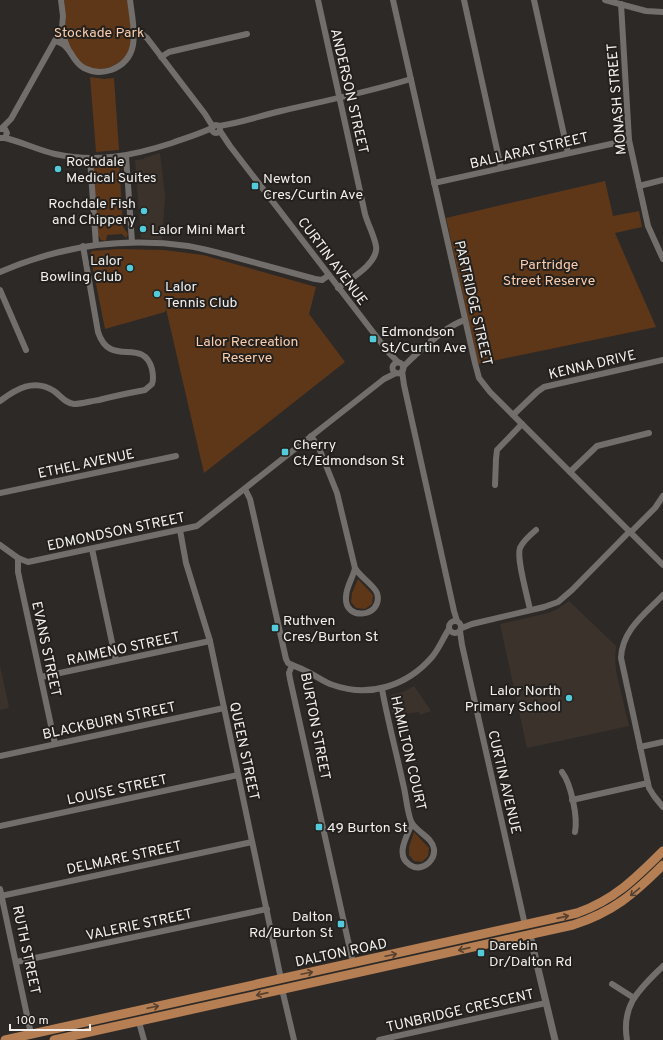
<svg xmlns="http://www.w3.org/2000/svg" width="663" height="1040" font-family="Overpass,sans-serif">
	<style>
		.built { fill: #3b322c }
		.green { fill: #5e3719 }
		.lines { fill: none; stroke-linecap: round; stroke-linejoin: round }
		.minor { stroke: #726e6b; stroke-width: 6 }
		.tertiary { stroke: #726e6b; stroke-width: 7 }
		.primary { stroke: #b57f53; stroke-width: 9 }
		.oneway { stroke: #564130 }
		.poi-dot { fill: #53cbda; stroke: #23201d; stroke-width: 1.5 }
		.labels { text-anchor: middle; stroke-width: 4; stroke-linejoin: round; paint-order: stroke }
		.park-label { font-size: 14px; fill: #fbcdad; stroke: #23201d }
		.street-label { font-size: 14px; fill: #f2f0ee; stroke: #23201d }
		.poi-label { font-size: 14px; fill: #f2f0ee; stroke: #23201d; text-anchor: start }
	</style>
	<rect width="100%" height="100%" fill="#2d2927"/>
	<g class="built">
		<path d="M160 153 165 197 162 240 141 238 135 160 144 159V158Z"/>
		<path d="M569 601 616 646 615 658 616 671 629 726 527 748 500 624 548 613 556 610Z"/>
		<path d="M0 665 9 708 0 710Z"/>
		<path d="M414 686 431 711 420 715 419 712 393 716 389 698 391 695 403 692Z"/>
	</g>
	<g class="green">
		<path d="M64 0H127C129 14 133 29 131 43 128 64 101 76 83 65 73 59 67 45 62 35L66 21Z"/>
		<path d="M90 77 104 79 114 78 119 150 96 152Z"/>
		<path d="M119 161 123 227 128 234 126 238 122 234 107 235 106 241 101 240 98 235 93 165 95 163Z"/>
		<path d="M605 181 613 216 639 211 642 227 615 233 656 327 478 364 446 218Z"/>
		<path d="M118 249 164 250 203 255 316 287 309 314 345 362 204 473 166 309 165 312 105 329 90 254 92 251Z"/>
		<path d="M358 579 373 595 372 604 365 609 356 608 351 602 352 593Z"/>
		<path d="M414 832 429 848 428 856 422 862 414 861 409 855V847Z"/>
	</g>
	<g class="lines">
		<g class="minor">
			<path d="M318 0 365 214C368 225 374 235 376 246 379 263 350 279 338 288"/>
			<path d="M393 0 475 363 479 378 490 392 663 565"/>
			<path d="M464 0 501 168"/>
			<path d="M534 0 568 153"/>
			<path d="M605 0 646 11 663 12"/>
			<path d="M621 4 629 140 648 226 663 259"/>
			<path d="M134 35H143L147 38 205 114 213 127"/>
			<path d="M58 36 65 41 68 49"/>
			<path d="M55 41C58 42 61 43 64 45 72 51 73 62 84 68 92 72 102 73 111 70 143 58 133 26 130 0"/>
			<path d="M161 57 169 52 247 34"/>
			<circle cx="216" cy="129" r="4"/>
			<path d="M219 126C240 123 260 116 281 111 325 101 368 92 411 79"/>
			<path d="M2 128 11 119 62 28 63 16 61 0"/>
			<path d="M0 129H5L7 133 5 138H0"/>
			<path d="M220 131 230 146 389 353 398 362"/>
			<path d="M5 138C22 142 38 150 55 154 96 163 132 156 172 143 186 138 199 134 212 128"/>
			<path d="M126 156 132 242"/>
			<path d="M90 158 96 245"/>
			<path d="M434 183 629 140"/>
			<path d="M639 186 663 180"/>
			<path d="M0 272C60 246 123 237 188 246 201 248 214 252 227 255 256 263 285 271 315 279L322 280 329 275"/>
			<path d="M0 290 26 350"/>
			<circle cx="398" cy="368" r="5.5"/>
			<path d="M403 367C417 353 447 325 465 320"/>
			<path d="M402 371 404 385 454 611 457 621"/>
			<path d="M0 401C16 389 34 378 54 391 61 396 65 403 74 404 82 404 91 401 99 400 114 396 129 393 145 390L152 384C154 379 153 375 152 369 143 336 110 369 98 332L83 246"/>
			<path d="M513 415 537 392 544 387 663 360"/>
			<path d="M311 436 319 448 337 493 355 568C360 577 374 585 377 593 384 617 344 622 346 597 346 587 353 578 355 568"/>
			<path d="M570 472 597 446 649 433"/>
			<path d="M495 485 496 459 497 450 522 424"/>
			<path d="M245 489 250 499 286 659 288 663 292 665 289 673 290 679 353 963"/>
			<path d="M0 493 176 456"/>
			<path d="M180 530 186 563 210 641 281 979"/>
			<path d="M631 532 655 508 663 496"/>
			<path d="M0 545 18 558 28 562 197 526 384 379 396 373"/>
			<path d="M92 549 116 661"/>
			<path d="M18 558V572L55 744"/>
			<path d="M663 595C645 614 622 630 621 658L649 788 654 796 663 807"/>
			<path d="M530 610C528 598 516 558 520 548 523 541 530 535 536 530"/>
			<circle cx="455" cy="627" r="6"/>
			<path d="M462 628 472 624 544 607 558 602 572 590 630 531"/>
			<path d="M460 631 462 645 525 925"/>
			<path d="M292 665C296 667 301 668 306 671 315 675 323 682 333 685 369 698 407 686 432 657 439 649 443 638 449 629"/>
			<path d="M41 677 210 641"/>
			<path d="M382 689C388 722 397 755 404 788 406 796 408 817 412 823 418 833 432 837 434 849 435 857 429 865 421 867 417 868 413 867 410 865 394 855 408 835 412 823"/>
			<path d="M640 747 663 742"/>
			<path d="M0 756 224 708"/>
			<path d="M562 772C571 784 578 817 575 832"/>
			<path d="M572 800 648 783"/>
			<path d="M0 826 238 775"/>
			<path d="M0 889 31 1034"/>
			<path d="M1 896 252 842"/>
			<path d="M16 962 267 909"/>
			<path d="M612 984 634 998"/>
			<path d="M282 989 294 1040"/>
			<path d="M139 1022 144 1040"/>
			<path d="M379 1040 546 1003"/>
			<path d="M627 1040C621 1004 640 989 663 966"/>
		</g>
		<path class="tertiary" d="M530 935 555 1040"/>
		<g class="primary">
			<path d="M5 1040 577 913C614 900 636 878 663 851"/>
			<path d="M54 1040 573 925C613 912 634 894 663 865"/>
		</g>
	</g>
	<defs><path id="oneway-shaft" d="M-6 0H5M1.5-3L5.5 0L1.5 3" fill="none" stroke-width="1.6" stroke-linecap="round" stroke-linejoin="round"/></defs>
	<g class="oneway">
		<use href="#oneway-shaft" transform="translate(635 892) rotate(140)"/>
		<use href="#oneway-shaft" transform="translate(563 917) rotate(-13)"/>
		<use href="#oneway-shaft" transform="translate(464 949) rotate(167)"/>
		<use href="#oneway-shaft" transform="translate(391 955) rotate(-12)"/>
		<use href="#oneway-shaft" transform="translate(307 973) rotate(-12)"/>
		<use href="#oneway-shaft" transform="translate(262 994) rotate(167)"/>
		<use href="#oneway-shaft" transform="translate(153 1007) rotate(-12)"/>
	</g>
	<g class="poi-dot">
		<circle cx="58" cy="169" r="4"/>
		<rect x="251" y="182" width="8" height="8" rx="2"/>
		<circle cx="144" cy="211" r="4"/>
		<circle cx="143" cy="229" r="4"/>
		<circle cx="130" cy="268" r="4"/>
		<circle cx="157" cy="294" r="4"/>
		<rect x="369" y="335" width="8" height="8" rx="2"/>
		<rect x="281" y="448" width="8" height="8" rx="2"/>
		<rect x="271" y="624" width="8" height="8" rx="2"/>
		<circle cx="569" cy="698" r="4"/>
		<rect x="315" y="823" width="8" height="8" rx="2"/>
		<rect x="337" y="920" width="8" height="8" rx="2"/>
		<rect x="477" y="949" width="8" height="8" rx="2"/>
	</g>
	<g class="labels">
		<g class="park-label">
			<text x="99" y="37">Stockade Park</text>
			<text x="549" y="269">Partridge<tspan x="549" dy="16">Street Reserve</tspan></text>
			<text x="247" y="346">Lalor Recreation<tspan x="247" dy="16">Reserve</tspan></text>
		</g>
		<g class="street-label">
			<text transform="translate(350 91) rotate(77)" y="5">ANDERSON STREET</text>
			<text transform="translate(616 99) rotate(-95)" y="5">MONASH STREET</text>
			<text transform="translate(529 150) rotate(-13)" y="5">BALLARAT STREET</text>
			<text transform="translate(333 261) rotate(53)" y="5">CURTIN AVENUE</text>
			<text transform="translate(474 303) rotate(77)" y="5">PARTRIDGE STREET</text>
			<text transform="translate(592 364) rotate(-13)" y="5">KENNA DRIVE</text>
			<text transform="translate(86 463) rotate(-12)" y="5">ETHEL AVENUE</text>
			<text transform="translate(116 531) rotate(-12)" y="5">EDMONDSON STREET</text>
			<text transform="translate(123 648) rotate(-12)" y="5">RAIMENO STREET</text>
			<text transform="translate(47 649) rotate(78)" y="5">EVANS STREET</text>
			<text transform="translate(109 720) rotate(-12)" y="5">BLACKBURN STREET</text>
			<text transform="translate(316 726) rotate(79)" y="5">BURTON STREET</text>
			<text transform="translate(245 751) rotate(78)" y="5">QUEEN STREET</text>
			<text transform="translate(409 753) rotate(77)" y="5">HAMILTON COURT</text>
			<text transform="translate(505 782) rotate(77)" y="5">CURTIN AVENUE</text>
			<text transform="translate(117 789) rotate(-12)" y="5">LOUISE STREET</text>
			<text transform="translate(124 857) rotate(-12)" y="5">DELMARE STREET</text>
			<text transform="translate(139 924) rotate(-12)" y="5">VALERIE STREET</text>
			<text transform="translate(27 950) rotate(78)" y="5">RUTH STREET</text>
			<text transform="translate(341 952) rotate(-12)" y="5">DALTON ROAD</text>
			<text transform="translate(460 1010) rotate(-13)" y="5">TUNBRIDGE CRESCENT</text>
		</g>
		<g class="poi-label">
			<text x="66" y="166">Rochdale<tspan x="66" dy="16">Medical Suites</tspan></text>
			<text x="263" y="183">Newton<tspan x="263" dy="16">Cres/Curtin Ave</tspan></text>
			<text x="136" y="208" text-anchor="end">Rochdale Fish<tspan x="136" dy="16">and Chippery</tspan></text>
			<text x="151" y="234">Lalor Mini Mart</text>
			<text x="122" y="265" text-anchor="end">Lalor<tspan x="122" dy="16">Bowling Club</tspan></text>
			<text x="165" y="291">Lalor<tspan x="165" dy="16">Tennis Club</tspan></text>
			<text x="381" y="336">Edmondson<tspan x="381" dy="16">St/Curtin Ave</tspan></text>
			<text x="293" y="449">Cherry<tspan x="293" dy="16">Ct/Edmondson St</tspan></text>
			<text x="283" y="625">Ruthven<tspan x="283" dy="16">Cres/Burton St</tspan></text>
			<text x="561" y="695" text-anchor="end">Lalor North<tspan x="561" dy="16">Primary School</tspan></text>
			<text x="327" y="832">49 Burton St</text>
			<text x="333" y="921" text-anchor="end">Dalton<tspan x="333" dy="16">Rd/Burton St</tspan></text>
			<text x="489" y="950">Darebin<tspan x="489" dy="16">Dr/Dalton Rd</tspan></text>
		</g>
	</g>
	<path d="M10 1024v6h80v-6" fill="none" stroke="#f2f0ee" stroke-width="2"/>
	<text x="16" y="1024" font-size="12" fill="#f2f0ee" stroke="#23201d" stroke-width="3" paint-order="stroke">100 m</text>
</svg>
